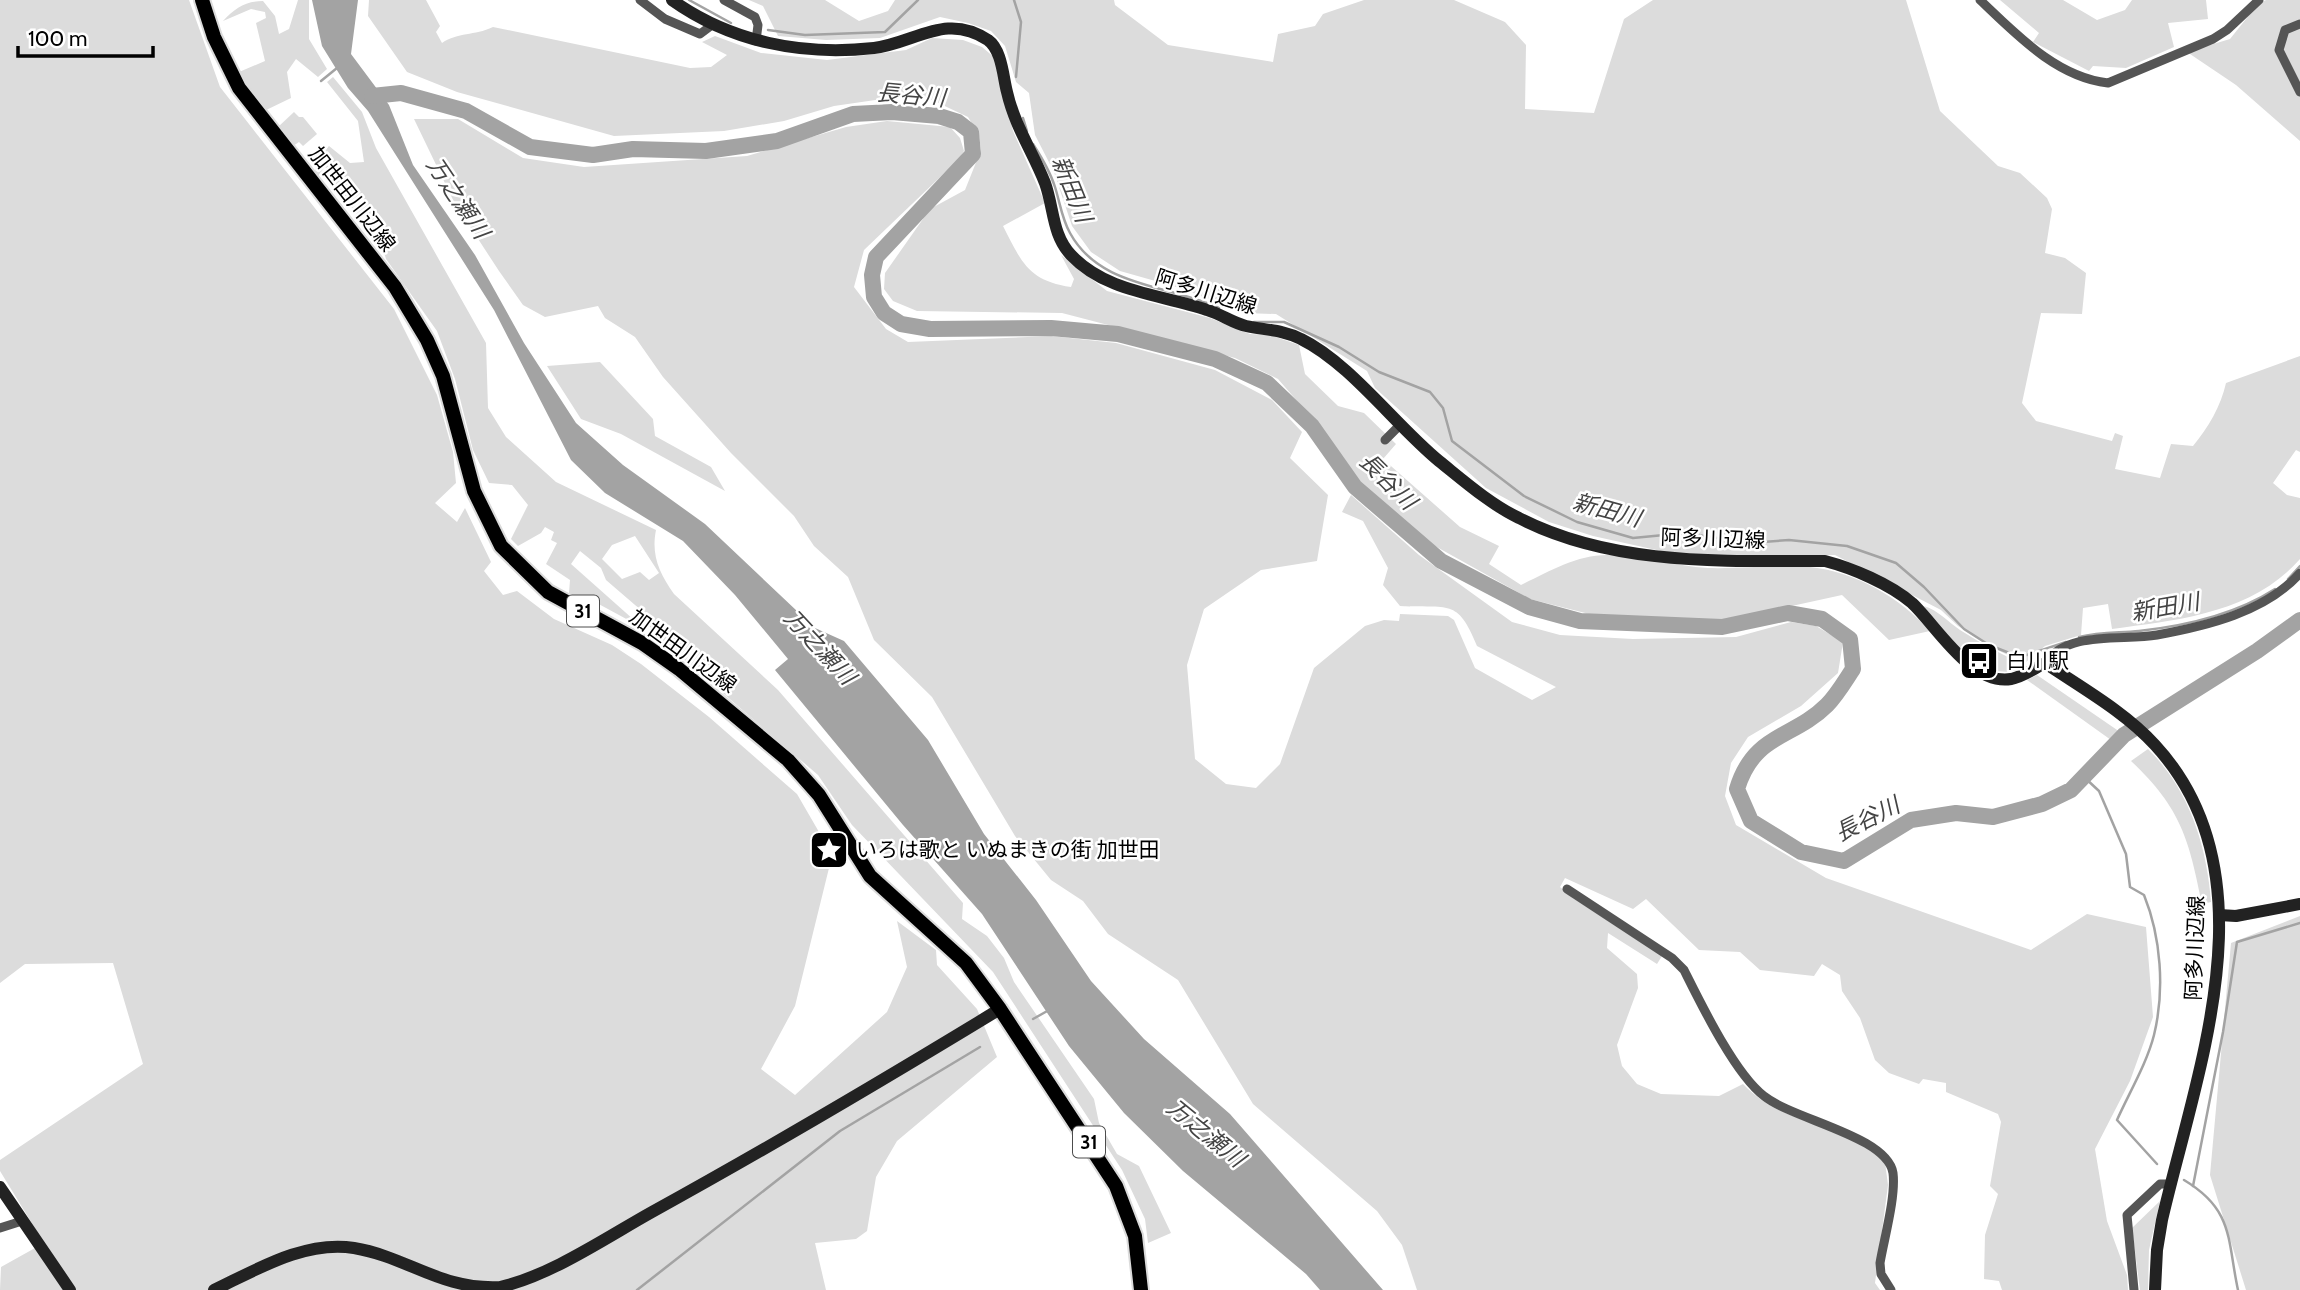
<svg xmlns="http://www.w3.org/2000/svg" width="2300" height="1290" font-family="Cabin,'Noto Sans JP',sans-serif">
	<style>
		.green { fill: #dcdcdc; fill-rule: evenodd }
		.water { fill: #a3a3a3 }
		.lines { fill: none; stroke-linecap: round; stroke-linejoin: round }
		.stream { stroke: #a3a3a3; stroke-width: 2.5 }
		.river { stroke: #a3a3a3; stroke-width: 16 }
		.primary-casing { stroke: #dbdbdb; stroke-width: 18 }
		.street { stroke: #555; stroke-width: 9 }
		.secondary { stroke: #222; stroke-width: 12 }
		.primary { stroke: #000; stroke-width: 14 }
		.labels { text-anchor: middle; stroke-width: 5; stroke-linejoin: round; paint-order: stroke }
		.shield { fill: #fff; stroke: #4c4c4c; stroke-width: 2 }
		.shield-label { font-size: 19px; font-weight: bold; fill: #000 }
		.street-label { font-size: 21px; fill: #000; stroke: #fff }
		.poi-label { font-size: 21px; fill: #000; stroke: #fff; text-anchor: start }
		.water-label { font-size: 23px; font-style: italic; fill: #444; stroke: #fff }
	</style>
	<rect width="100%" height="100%" fill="#fff"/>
	<g class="green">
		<path d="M0 0H189L220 87 394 309 437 395 453 452 456 483 435 503 457 522 465 508 491 562 484 571 503 595 517 591 554 619 612 645 641 664 709 717 797 794 819 832 829 868 795 1006 761 1069 795 1095 887 1012 907 967 897 921 936 950 937 965 977 1009 997 1057 897 1141 876 1177 867 1231 856 1239 815 1243 826 1290H0L1 1267 44 1243 0 1171V1160L143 1064 113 963 25 964 0 983Z"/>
		<path d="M298 0H309V39L327 69 318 77 296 59 287 72 291 98 262 112 239 72 265 61 256 23 266 18 265 12 251 9 223 21C235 8 245 1 263 1L275 16 279 34 289 29Z"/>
		<path d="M369 0H426L440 26 436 32 442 43C458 32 474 36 493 27L690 68 711 67 727 55 702 42 715 36 761 53 827 60 906 50 932 38 963 40 982 47 995 58 1013 131 1045 203 1003 226C1021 261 1028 281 1071 287L1074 279 1061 255 1107 291 1210 318 1250 334 1270 335 1299 345 1305 374 1338 406 1364 413 1396 444 1383 459 1460 527 1499 546 1489 564 1521 585C1548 572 1576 555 1607 555 1640 554 1674 566 1708 568 1742 569 1777 564 1810 567 1857 572 1900 598 1930 631L1889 640 1842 595 1728 620 1597 616 1530 599 1435 546 1364 488 1317 424 1278 379 1235 358 1062 313 917 311 893 301 884 289 885 273 930 209 965 190 981 150 979 135 968 117 932 100 896 97 834 106 784 121 724 131 614 136 457 92 407 72 368 16Z"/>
		<path d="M749 0H825L859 21 888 11 895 0H1114L1115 5 1168 45 1273 62 1278 34 1315 26 1323 14 1364 0H1454L1505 22 1526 45 1525 109 1594 113 1624 19 1653 0H1906L1940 111 1998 166 2020 173 2047 198 2052 209 2045 253 2065 258 2086 273 2082 314 2041 313 2022 403 2036 421 2112 441 2115 433 2123 436 2115 469 2160 478 2171 444 2193 446C2208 428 2221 406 2226 383L2300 356V452L2296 450 2273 483 2287 495 2300 498V559C2253 613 2179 620 2112 629L2108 604 2083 608 2081 635 2045 646 2025 663 1991 647 1958 626 1941 610 1835 555 1722 556 1670 553 1593 536 1549 522 1486 488 1375 388 1367 371 1276 314 1244 313 1180 288 1120 271 1091 252 1072 226 1054 172 1035 135 1029 93 1016 82 1005 46 991 31 968 23 940 17 880 38 826 40 778 36 763 6Z"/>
		<path d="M2000 0H2063L2097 20 2125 10 2132 0H2206L2208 19 2168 23 2174 47 2126 68 2093 66 2089 71 2033 42 2039 33Z"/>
		<path d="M2266 0H2300V141L2236 85 2187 52 2230 39 2258 4Z"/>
		<path d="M333 77 362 112 376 148 486 343 488 408 506 437 556 482 656 530C651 555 659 573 674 594L778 690 963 903 962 919 987 936 1004 958 1014 982 1094 1099 1099 1123 1117 1154 1139 1166 1171 1233 1148 1243 1145 1219 1122 1170 993 972 852 825 818 775 653 633 642 611 606 580 601 568 580 551 571 564 643 628 582 595 578 599 569 593 570 580 546 564 557 543 551 540 554 532 545 527 541 533 518 546 511 539 528 505 512 485 489 483 473 450 455 379 437 331 386 259 379 236 364 216 357 214 332 186 335 177 325 167 318 176 315 173 317 159 329 146 350 163 364 162 358 121 327 82ZM635 536 659 573 649 580 640 572 622 579 602 559 612 545Z"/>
		<path d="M294 112 299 117H303L317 134 303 146 299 142 293 146 277 128Z"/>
		<path d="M414 119H458L523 158 584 167 747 156 846 127 887 121 950 127 960 138 964 151 959 159 864 250 854 287 886 329 908 342 1051 336 1116 343 1215 370 1272 400 1302 432 1290 458 1328 495 1317 561 1261 570 1204 609 1187 665 1195 759 1226 784 1256 788 1280 764 1314 668 1365 626 1384 620 1399 621 1400 614 1448 616 1454 620 1475 668 1532 700 1556 687 1477 646C1457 597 1449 609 1400 606L1383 585 1388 568 1363 521 1342 512 1351 495 1419 555 1512 622 1560 635 1633 639 1736 637 1791 622 1816 626 1843 642 1838 673 1801 706 1748 737 1731 763 1725 796 1736 825 1826 878 2031 950 2087 914 2146 927 2153 1017 2130 1081 2095 1149 2107 1221 2127 1275 2128 1290H2002L1999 1281 1984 1279 1985 1235 1998 1194 1990 1186 2001 1122 1998 1114 1946 1092V1083L1923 1079 1919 1084 1889 1073 1875 1060 1860 1018 1842 991 1840 975 1822 964 1814 976 1760 970 1740 952 1699 950 1646 899 1633 909 1565 878 1560 887 1573 898 1662 956 1657 964 1608 933 1607 948 1637 974 1638 988 1617 1045 1622 1066 1637 1084 1661 1094 1719 1096 1743 1084C1779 1121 1817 1119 1859 1142 1868 1147 1877 1155 1885 1162L1888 1185 1875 1283 1880 1290H1417L1402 1245 1377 1211 1253 1104 1178 980 1108 934 1083 901 1051 880 1015 836 932 697 874 640 848 577 814 546 794 516 731 453 663 377 635 337 605 318 598 306 545 317 523 305 499 271 454 202Z"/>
		<path d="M600 362 653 419 655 436 711 467 725 491 621 434 581 419 547 366Z"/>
		<path d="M1924 606C1939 611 1947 621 1960 630 1982 644 2005 656 2028 667 1980 687 1948 640 1924 606Z"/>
		<path d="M2037 675 2120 732 2111 740 2027 680Z"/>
		<path d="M2148 749C2189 789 2207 846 2211 902L2202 904C2189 839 2181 808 2131 761Z"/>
		<path d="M2300 916V1290H2246L2210 1175 2231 943Z"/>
		<path d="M2160 1201 2149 1250 2148 1290H2140L2132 1228Z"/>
	</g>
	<path class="water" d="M312 0H358L351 54 389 105 413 165 475 255 524 343 576 423 623 465 705 524 815 628 844 641 928 740 984 834 1036 900 1091 981 1144 1039 1230 1114 1383 1290H1320L1306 1274 1183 1171 1124 1113 1069 1046 982 914 903 825 775 670 788 659 735 595 683 541 605 493 571 460 494 310 368 111 348 88 322 46Z"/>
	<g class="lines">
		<g class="stream">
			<path d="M689 0 731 23"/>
			<path d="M1014 0 1021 22 1016 77"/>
			<path d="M768 30 805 35 885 32 918 0"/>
			<path d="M321 81 337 68"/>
			<path d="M1023 118 1027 131"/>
			<path d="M1033 144C1042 158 1050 171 1055 187 1060 203 1062 219 1070 233 1100 288 1168 284 1219 308"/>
			<path d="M1254 322H1284L1339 347 1379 372 1430 392 1443 408 1452 441 1524 496 1577 522 1633 538 1685 533 1749 543 1789 540 1847 546 1896 563 1924 587 1964 629 1989 645 2012 654 2027 655 2066 642"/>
			<path d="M2288 579 2300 566"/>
			<path d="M2079 637C2100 632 2118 633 2139 631 2184 626 2236 614 2275 589"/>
			<path d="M2084 777 2099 791 2126 854 2130 887 2144 895C2161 937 2165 990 2154 1035 2147 1063 2129 1093 2117 1120L2157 1164"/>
			<path d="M1033 1019 1049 1010"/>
			<path d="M2184 1180C2234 1210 2227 1239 2238 1290"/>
			<path d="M2193 1186 2223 1032 2237 942 2300 923"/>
			<path d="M637 1290 840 1131 980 1047"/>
		</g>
		<path class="river" d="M372 96 401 93 466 111 530 147 593 155 633 149 706 151 777 141 853 114 892 112 939 116 958 122 971 132 973 154 876 257 872 275 874 297 884 313 901 324 930 329 1051 328 1118 334 1215 359 1267 383 1312 426 1355 487 1441 561 1529 607 1580 621 1722 627 1788 613 1822 619 1850 639 1853 669C1845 681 1837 695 1827 705 1793 739 1754 733 1737 789L1751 821 1801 852 1844 861 1911 820 1956 813 1993 817 2042 804 2071 790 2124 735 2257 651 2300 620"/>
		<g class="primary-casing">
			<path id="primary" d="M202 0 214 37 239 88 395 287 427 340 443 376 474 491 501 546 548 592 642 643 679 669 788 760 819 795 870 876 966 963 1000 1009 1116 1186 1135 1236 1141 1290"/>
		</g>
		<g class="street">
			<path d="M640 0 665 19 700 34 712 25"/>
			<path d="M724 0 755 17 758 25 756 41"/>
			<path d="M1980 0C2016 34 2056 77 2108 83L2213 39 2227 30 2259 0"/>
			<path d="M2300 24 2285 30 2279 50 2300 92"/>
			<path d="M1385 440 1400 425"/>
			<path d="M2045 663C2068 630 2122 641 2157 635 2206 626 2266 612 2300 573"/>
			<path d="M1567 889 1672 958 1684 970C1701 1004 1735 1074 1764 1096 1794 1120 1887 1136 1893 1173 1896 1197 1884 1239 1880 1263L1881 1274 1891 1290"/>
			<path d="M0 1228 22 1221"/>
			<path d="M2134 1290 2127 1215 2160 1184H2170"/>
		</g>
		<g class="secondary">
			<path d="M672 0C731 42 802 56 874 48 915 43 946 12 988 40 1002 50 1003 77 1007 92 1015 127 1033 152 1045 183 1054 208 1052 235 1071 255 1107 293 1161 294 1207 310 1221 314 1233 323 1246 326 1265 330 1284 330 1301 339 1350 363 1396 426 1439 461 1464 481 1490 504 1519 518 1612 566 1723 561 1825 561 1852 568 1890 584 1912 603 1935 624 1971 686 2011 679 2023 677 2035 668 2045 663 2082 688 2125 712 2155 745 2275 875 2196 1072 2162 1220L2157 1250 2155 1290"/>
			<path d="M2219 915 2236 916 2300 904"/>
			<path d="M0 1187 70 1290"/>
			<path d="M214 1290C256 1270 305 1240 354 1248 408 1257 440 1290 500 1287 550 1276 607 1237 652 1212 770 1147 885 1079 1000 1009"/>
		</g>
		<use href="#primary" class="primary"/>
	</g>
	<defs>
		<g id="bus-square" transform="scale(2.0125)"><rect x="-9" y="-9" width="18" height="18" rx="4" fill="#000" stroke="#fff"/><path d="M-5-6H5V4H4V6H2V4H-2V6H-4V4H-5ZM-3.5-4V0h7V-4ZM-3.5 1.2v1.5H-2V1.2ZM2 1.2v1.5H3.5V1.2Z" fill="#fff"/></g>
		<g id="sight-square" transform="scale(2.0125)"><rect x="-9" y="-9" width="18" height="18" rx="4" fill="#000" stroke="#fff"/><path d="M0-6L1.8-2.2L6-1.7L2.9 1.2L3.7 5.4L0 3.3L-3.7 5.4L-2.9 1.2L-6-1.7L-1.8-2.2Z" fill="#fff"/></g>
	</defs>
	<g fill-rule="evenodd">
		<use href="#bus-square" x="1979" y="661"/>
		<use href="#sight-square" x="829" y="850"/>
	</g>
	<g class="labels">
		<g class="shield">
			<rect x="567" y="595.5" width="32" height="31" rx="5"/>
			<rect x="1073" y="1126.5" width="32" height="31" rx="5"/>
		</g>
		<g class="shield-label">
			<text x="583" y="618">31</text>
			<text x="1089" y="1149">31</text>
		</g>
		<g class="street-label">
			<text transform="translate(352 199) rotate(52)" y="7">加世田川辺線</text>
			<text transform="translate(1206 292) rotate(17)" y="7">阿多川辺線</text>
			<text transform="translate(1713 539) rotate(2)" y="7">阿多川辺線</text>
			<text transform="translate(683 651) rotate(36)" y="7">加世田川辺線</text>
			<text transform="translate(2195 948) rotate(-88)" y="7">阿多川辺線</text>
		</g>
		<g class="poi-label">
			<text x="2006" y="668">白川駅</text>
			<text x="856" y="857">いろは歌と いぬまきの街 加世田</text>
		</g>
		<g class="water-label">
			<text transform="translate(911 95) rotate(5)" y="8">長谷川</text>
			<text transform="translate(1072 189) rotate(68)" y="8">新田川</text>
			<text transform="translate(458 198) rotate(56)" y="8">万之瀬川</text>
			<text transform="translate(1388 481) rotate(45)" y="8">長谷川</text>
			<text transform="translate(1607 510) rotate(15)" y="8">新田川</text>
			<text transform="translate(2165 607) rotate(-10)" y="8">新田川</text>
			<text transform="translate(820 647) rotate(47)" y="8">万之瀬川</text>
			<text transform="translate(1867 819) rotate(-27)" y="8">長谷川</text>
			<text transform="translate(1206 1133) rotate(39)" y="8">万之瀬川</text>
		</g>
	</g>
	<path d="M18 46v10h135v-10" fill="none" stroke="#000000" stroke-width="3.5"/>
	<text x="28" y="46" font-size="21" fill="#000000" stroke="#ffffff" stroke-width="5" paint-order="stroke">100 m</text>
</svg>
